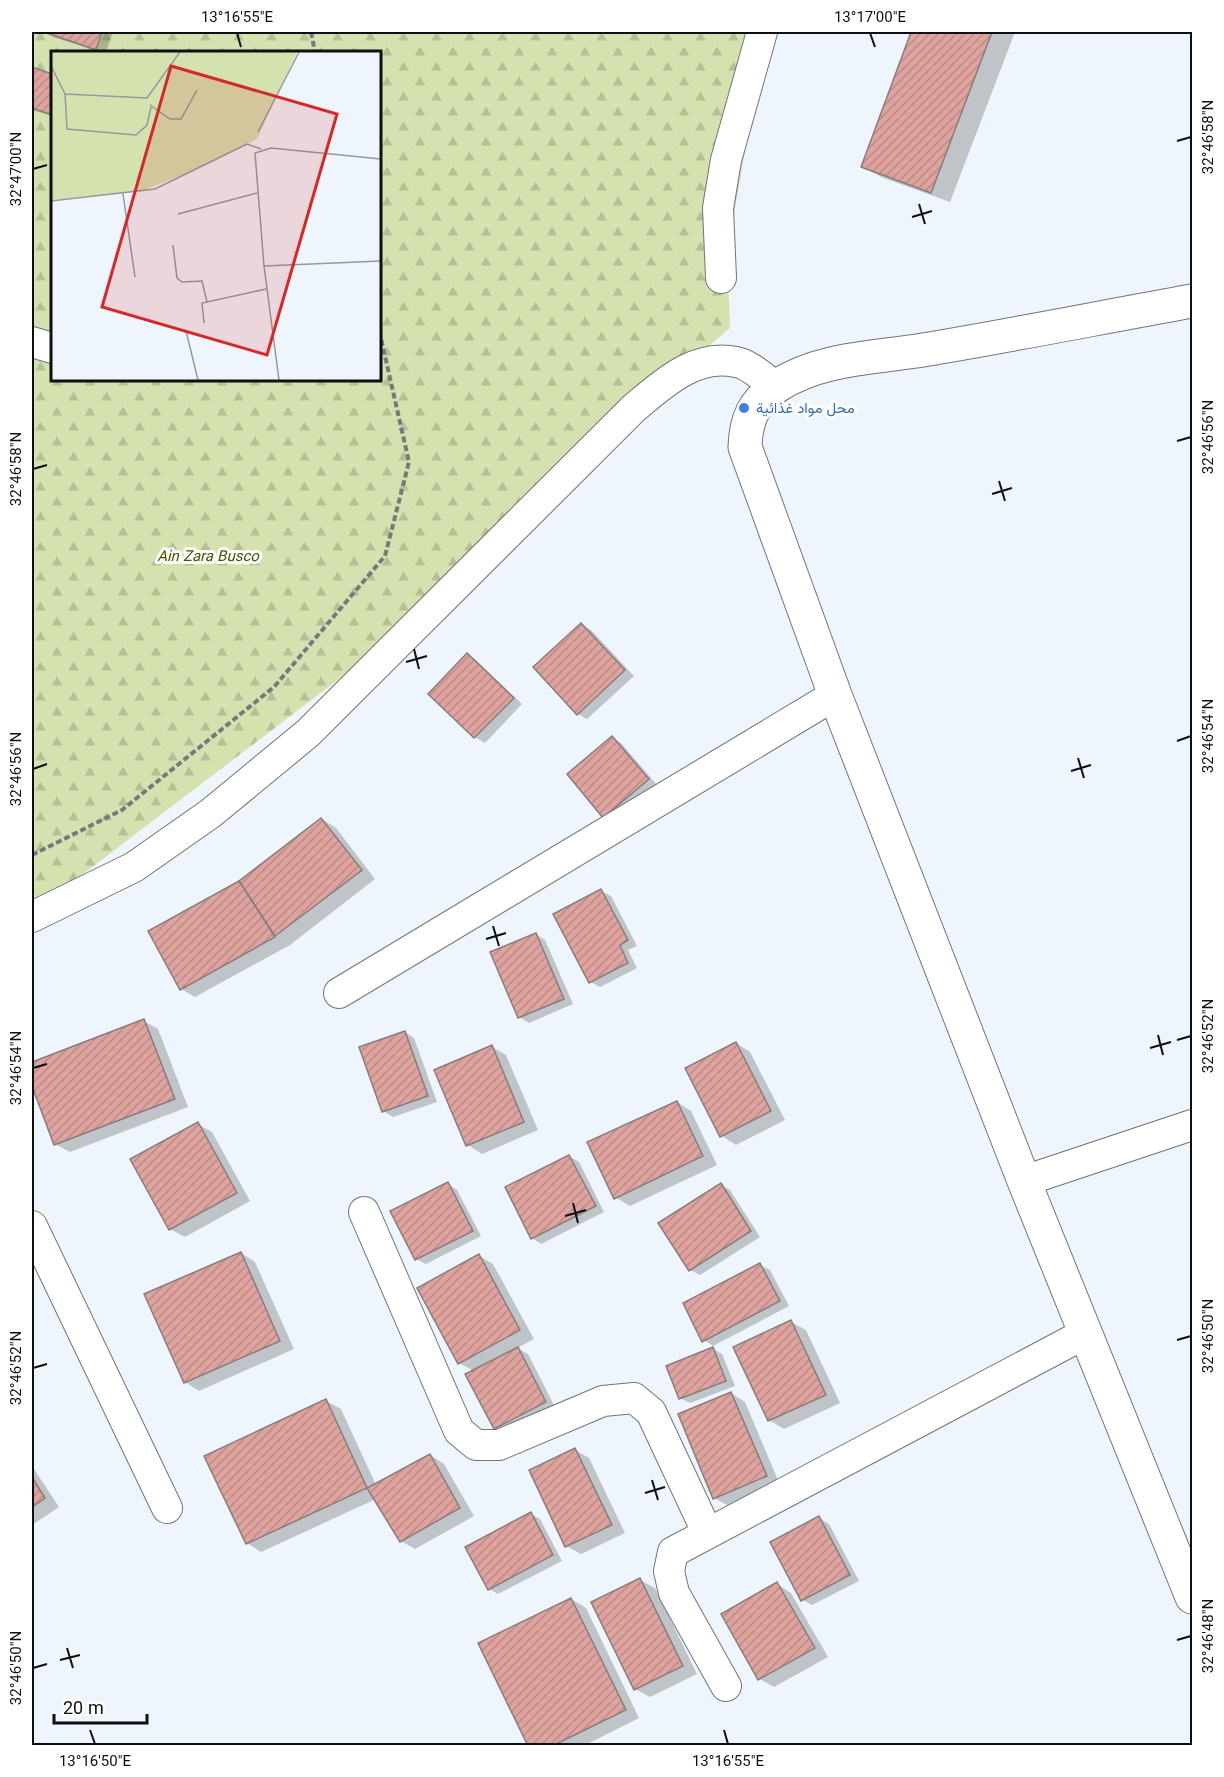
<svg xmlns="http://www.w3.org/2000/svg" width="1224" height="1777" font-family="Georgia,Vazirmatn,serif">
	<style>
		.forest { fill: url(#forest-firs); fill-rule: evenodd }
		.shadow { fill: #0003 }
		.building { fill: url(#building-hatch); stroke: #867d7c; stroke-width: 1.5 }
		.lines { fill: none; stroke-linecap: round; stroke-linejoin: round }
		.street-casing { stroke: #70747b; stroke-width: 32 }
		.secondary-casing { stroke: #70747b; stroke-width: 35 }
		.path { stroke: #767a7f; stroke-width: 4; stroke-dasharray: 6 3; stroke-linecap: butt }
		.street { stroke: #fff; stroke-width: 30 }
		.secondary { stroke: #fff; stroke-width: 33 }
		.ticks { fill: none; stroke: #0d0f11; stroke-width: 2 }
		.shop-dot { fill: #3f7fe0; stroke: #fff; stroke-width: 2 }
		.labels { text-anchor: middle; stroke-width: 6; stroke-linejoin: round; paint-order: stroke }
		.shop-label { font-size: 15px; fill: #366cbe; stroke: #fff; text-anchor: start }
		.park-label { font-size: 15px; font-style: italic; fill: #455400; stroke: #fff }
		.inset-road { fill: none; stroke: #95999e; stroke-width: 1.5 }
		.view { fill: #d62828; fill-opacity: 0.15; stroke: #d62828; stroke-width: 3 }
		.inset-edge { fill: none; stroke: #0d0f11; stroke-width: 3 }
		.neatline { fill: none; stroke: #0d0f11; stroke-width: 2 }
		.ticks-label { font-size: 15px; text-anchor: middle; fill: #0d0f11 }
	</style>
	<defs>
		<pattern id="forest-firs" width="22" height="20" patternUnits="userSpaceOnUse" patternTransform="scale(1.5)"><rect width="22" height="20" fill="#d3e2af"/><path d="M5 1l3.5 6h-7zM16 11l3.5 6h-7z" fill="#b4c196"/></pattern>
		<pattern id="building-hatch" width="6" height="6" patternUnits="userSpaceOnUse" patternTransform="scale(1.5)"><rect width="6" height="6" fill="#dea39e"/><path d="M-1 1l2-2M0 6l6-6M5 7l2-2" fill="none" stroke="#bd8b87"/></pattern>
	</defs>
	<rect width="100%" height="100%" fill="#eff5fc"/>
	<path class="forest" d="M32 32H766L727 255 730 328 582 453 411 624 32 913ZM52 52H380V380H52Z"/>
	<g class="shadow">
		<path d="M45 32H113L106 52 55 38Z"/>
		<path d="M913 32H1015L950 202 881 177 862 166Z"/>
		<path d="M32 69 52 75V116L32 110Z"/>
		<path d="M581 625 591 630 634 676 587 719 578 714Z"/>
		<path d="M468 655 477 661 522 704 485 743 475 737 430 694Z"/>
		<path d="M612 738 621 743 657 785 604 817Z"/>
		<path d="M322 819 336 828 375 879 290 945 195 997 181 989 239 883Z"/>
		<path d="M601 891 611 896 637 946 628 950 637 968 600 987 591 982Z"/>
		<path d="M536 934 545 940 573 1004 529 1023 519 1017Z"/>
		<path d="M144 1021 158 1029 188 1107 70 1152 55 1144 32 1081V1064Z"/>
		<path d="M405 1032 414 1038 437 1102 393 1117 383 1111Z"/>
		<path d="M736 1043 750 1052 785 1120 736 1145 722 1136Z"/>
		<path d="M492 1047 506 1055 538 1130 482 1154 468 1145Z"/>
		<path d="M677 1102 691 1111 717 1165 630 1206 615 1197Z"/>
		<path d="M198 1124 212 1132 250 1201 185 1237 170 1229Z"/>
		<path d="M569 1156 579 1162 604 1212 541 1244 532 1238Z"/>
		<path d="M448 1184 457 1190 481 1236 426 1264 416 1259Z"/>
		<path d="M721 1185 730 1190 760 1237 700 1275 690 1270Z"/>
		<path d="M241 1253 255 1262 294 1349 199 1391 185 1382Z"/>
		<path d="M479 1256 493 1264 534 1339 517 1348 528 1354 555 1407 505 1433 495 1428 474 1371 459 1363Z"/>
		<path d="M760 1265 770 1270 789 1306 713 1346 704 1340Z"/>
		<path d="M791 1322 806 1330 840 1403 784 1429 769 1420 735 1348Z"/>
		<path d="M713 1349 722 1354 735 1386 690 1403 680 1398Z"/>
		<path d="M731 1393 745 1402 780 1485 729 1506 714 1498Z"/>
		<path d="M326 1401 341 1409 376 1485 430 1455 444 1464 474 1516 415 1549 401 1541 376 1499 261 1552 247 1543Z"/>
		<path d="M575 1450 589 1458 625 1533 581 1554 566 1546Z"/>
		<path d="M32 1466 59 1507 32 1525Z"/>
		<path d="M531 1514 540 1519 562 1561 498 1594 489 1589Z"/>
		<path d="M819 1518 829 1524 859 1581 812 1605 803 1600Z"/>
		<path d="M640 1580 655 1588 697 1674 650 1697 635 1689Z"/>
		<path d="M777 1584 791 1593 828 1657 774 1687 760 1679Z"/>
		<path d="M571 1599 586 1608 639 1718 583 1746H529Z"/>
	</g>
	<g class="building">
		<path d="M44 32H102L96 50Z"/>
		<path d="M911 32H992L931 193 861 167Z"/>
		<path d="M32 67 52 74V115L32 108Z"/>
		<path d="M581 623 625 670 577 715 533 667Z"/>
		<path d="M467 653 514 698 474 738 428 694Z"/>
		<path d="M612 736 649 779 603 818 567 774Z"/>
		<path d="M321 818 362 870 275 936 239 881Z"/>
		<path d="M239 881 275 937 180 990 148 931Z"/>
		<path d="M601 889 628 940 620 945 628 963 589 983 553 914Z"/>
		<path d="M536 933 564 999 518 1018 490 952Z"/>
		<path d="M144 1019 175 1099 54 1145 32 1086V1062Z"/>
		<path d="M405 1031 428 1096 382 1112 359 1047Z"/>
		<path d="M736 1042 771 1111 720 1137 685 1068Z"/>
		<path d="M492 1045 524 1122 466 1146 434 1070Z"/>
		<path d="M677 1101 703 1156 614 1199 587 1142Z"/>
		<path d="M198 1122 237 1193 169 1230 130 1159Z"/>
		<path d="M569 1155 596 1206 531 1239 505 1187Z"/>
		<path d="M448 1182 473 1231 415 1260 390 1211Z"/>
		<path d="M721 1183 751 1231 689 1271 658 1223Z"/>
		<path d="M241 1252 280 1341 184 1383 144 1294Z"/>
		<path d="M479 1254 520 1330 458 1364 417 1288Z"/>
		<path d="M760 1263 780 1301 702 1342 683 1303Z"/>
		<path d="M791 1320 826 1395 768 1421 733 1347Z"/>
		<path d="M518 1347 546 1402 494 1429 465 1374Z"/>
		<path d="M713 1347 726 1381 679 1399 666 1366Z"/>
		<path d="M731 1392 767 1476 713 1499 678 1414Z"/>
		<path d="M326 1399 367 1488 246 1544 204 1456Z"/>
		<path d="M575 1448 612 1525 565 1547 529 1470Z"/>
		<path d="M430 1454 460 1508 400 1542 367 1488Z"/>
		<path d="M32 1477 45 1498 32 1507Z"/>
		<path d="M531 1512 553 1555 488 1590 465 1547Z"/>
		<path d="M819 1516 850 1575 801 1601 770 1542Z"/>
		<path d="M640 1578 683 1666 634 1690 591 1602Z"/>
		<path d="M777 1582 815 1648 758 1680 721 1614Z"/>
		<path d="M571 1598 626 1710 552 1746H528L478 1643Z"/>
	</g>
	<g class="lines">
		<g class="street-casing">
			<g id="street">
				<path d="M721 278 718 208 726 160 762 32"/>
				<path d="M32 342 52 348"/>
				<path d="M32 917 134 867 211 813 308 733 634 408C663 384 695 353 736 362 749 364 765 379 776 387"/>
				<path d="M339 993 835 695"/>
				<path d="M1024 1181 1192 1125"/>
				<path d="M364 1212 459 1431 476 1445H499L603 1401 634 1398 651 1412 707 1532"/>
				<path d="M32 1226 167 1508"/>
				<path d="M726 1686 674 1593 669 1571 673 1552 1086 1333"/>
			</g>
		</g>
		<g class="secondary-casing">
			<path id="secondary" d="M1192 301C1103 317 1013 335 923 350 874 358 820 358 777 386 753 402 746 420 745 447L835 695 1024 1181 1192 1597"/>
		</g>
		<g class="path">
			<path d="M311 32 315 52"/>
			<path d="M32 855 122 810 274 687 385 556 409 462 380 334"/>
		</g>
		<use href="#street" class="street"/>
		<use href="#secondary" class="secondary"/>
	</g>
	<path class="ticks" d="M237 33 241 47M870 33 875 47M1177 141 1191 137M33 169 47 165M919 204 925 224M912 217 932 211M1177 441 1191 437M33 469 47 465M999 481 1005 501M992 494 1012 488M414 649 419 669M406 662 427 656M1177 741 1191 736M1078 758 1084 778M33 769 47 764M1071 771 1091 765M493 926 499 946M486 939 506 933M1158 1035 1163 1055M1177 1040 1191 1036M1150 1048 1171 1042M33 1068 47 1064M573 1203 578 1223M565 1216 586 1210M1177 1340 1191 1336M33 1368 47 1364M652 1480 658 1500M645 1493 665 1487M1177 1640 1191 1636M67 1648 73 1668M60 1660 80 1655M33 1668 47 1664M90 1730 95 1744M724 1730 728 1744"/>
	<circle class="shop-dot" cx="744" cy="408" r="6"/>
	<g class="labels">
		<g class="shop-label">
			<text x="756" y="413">محل مواد غذائية</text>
		</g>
		<g class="park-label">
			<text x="208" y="561">Ain Zara Busco</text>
		</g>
	</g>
	<g transform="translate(51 51)">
		<rect width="330" height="330" fill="#eff5fc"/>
		<path d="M0 1H246L206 88 151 116 88 141 0 149Z" fill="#d3e2af"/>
		<path class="inset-road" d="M0 15 14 43 16 78 85 84 96 74 100 56M14 43 96 47 129 1M99 54 119 68H130L146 39M207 81 248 1M72 143 84 226M0 150 104 138 196 93 210 98M127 163 206 142M122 194 126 227 131 231 151 230 156 251M213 215 330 210M153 272 151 252 215 238M135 280 147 329M228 329 213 215 204 102 220 97 330 108"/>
		<path class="view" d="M120 15 286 63 216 304 51 256Z"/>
		<rect width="330" height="330" class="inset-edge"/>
	</g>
	<rect width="1224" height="1777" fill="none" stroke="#ffffff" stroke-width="66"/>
	<path d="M54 1714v9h93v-9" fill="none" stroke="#0d0f11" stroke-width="3"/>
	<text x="63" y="1714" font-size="18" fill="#0d0f11" stroke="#ffffff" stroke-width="4.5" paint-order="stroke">20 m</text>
	<rect x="33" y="33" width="1158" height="1711" class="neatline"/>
	<g class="ticks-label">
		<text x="237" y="22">13°16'55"E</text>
		<text x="870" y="22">13°17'00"E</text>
		<text transform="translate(1208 137) rotate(-90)" y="5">32°46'58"N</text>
		<text transform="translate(16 169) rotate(-90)" y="5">32°47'00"N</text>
		<text transform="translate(1208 437) rotate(-90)" y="5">32°46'56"N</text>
		<text transform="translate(16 469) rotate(-90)" y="5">32°46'58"N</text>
		<text transform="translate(1208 736) rotate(-90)" y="5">32°46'54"N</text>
		<text transform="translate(16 769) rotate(-90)" y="5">32°46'56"N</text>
		<text transform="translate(1208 1036) rotate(-90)" y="5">32°46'52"N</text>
		<text transform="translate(16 1068) rotate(-90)" y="5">32°46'54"N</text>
		<text transform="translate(1208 1336) rotate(-90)" y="5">32°46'50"N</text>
		<text transform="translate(16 1368) rotate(-90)" y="5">32°46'52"N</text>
		<text transform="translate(1208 1636) rotate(-90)" y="5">32°46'48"N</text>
		<text transform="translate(16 1668) rotate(-90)" y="5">32°46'50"N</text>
		<text x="95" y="1766">13°16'50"E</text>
		<text x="728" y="1766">13°16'55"E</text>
	</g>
</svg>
